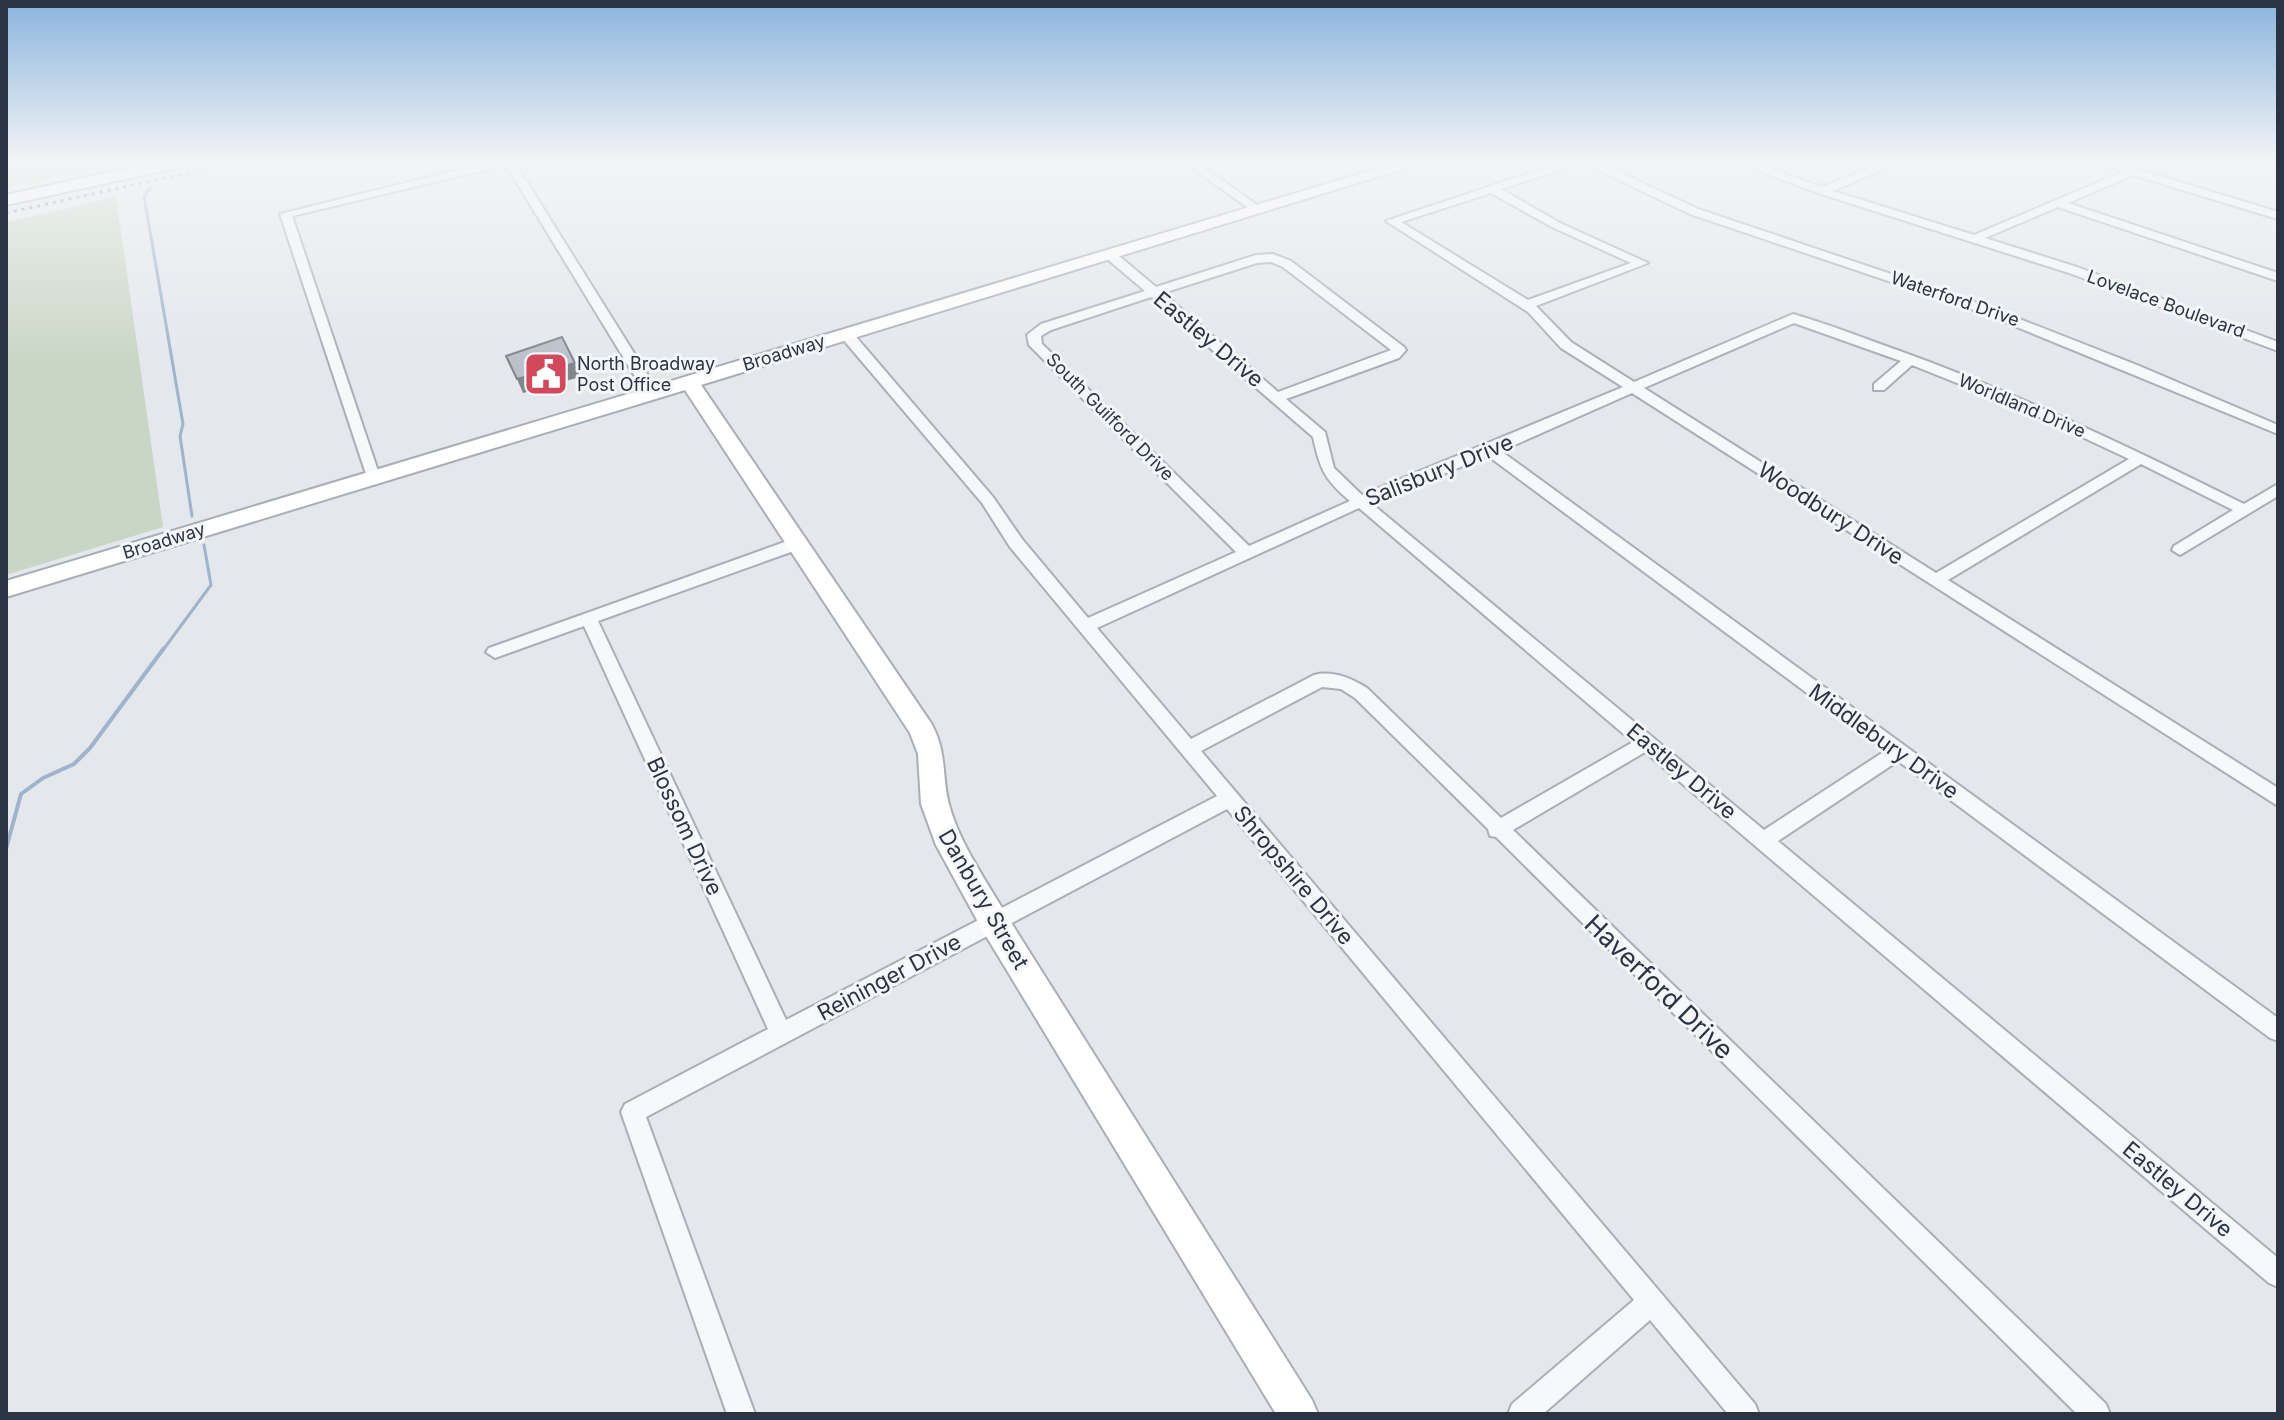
<svg xmlns="http://www.w3.org/2000/svg" width="2284" height="1420" font-family="Inter,sans-serif">
	<style>
		.green { fill: #c9d6c5 }
		.lines { fill: none; stroke-linecap: round; stroke-linejoin: round }
		.stream-far1 { stroke: #9fb4cc; stroke-width: 3 }
		.stream { stroke: #9fb4cc; stroke-width: 4 }
		.street-casing { stroke: #a9aeb7; stroke-width: 4 }
		.secondary-casing { stroke: #a9aeb7; stroke-width: 4 }
		.street { fill: #f7f8fa; fill-rule: evenodd }
		.secondary { fill: #fff; fill-rule: evenodd }
		.rail { stroke: #7d8696; stroke-width: 3; stroke-dasharray: 3 5; stroke-linecap: butt }
		.shaded-wall { fill: #83868d }
		.building { fill: #bbc0ca; stroke: #83868d; stroke-width: 2 }
		.labels { text-anchor: middle; stroke-width: 6; stroke-linejoin: round; paint-order: stroke }
		.far-street-label { font-size: 18px; fill: #2b3445; stroke: #f4f6f9 }
		.far-poi-label { font-size: 18px; fill: #2b3445; stroke: #f4f6f9; text-anchor: start }
		.street-label { font-size: 22px; fill: #2b3445; stroke: #f4f6f9 }
		.near-street-label { font-size: 26px; fill: #2b3445; stroke: #f4f6f9 }
	</style>
	<rect width="100%" height="100%" fill="#e4e7ec"/>
	<g class="green">
		<path d="M6 160H137L6 188Z"/>
		<path d="M116 197 163 527 6 575V222Z"/>
	</g>
	<g class="lines">
		<g class="stream-far1">
			<path d="M150 188 144 196 183 424 180 436 192 516"/>
			<path d="M163 650 211 585 204 545"/>
		</g>
		<path class="stream" d="M6 849 21 794 43 778 74 764 90 748 164 648"/>
		<g class="street-casing">
			<g id="street">
				<path d="M499 160H520L515 163 659 393 652 397 645 393 506 165 292 216 380 477 373 482 368 480 280 214Z"/>
				<path d="M1181 160H1194L1264 210 1254 212Z"/>
				<path d="M1569 160H1594L1698 209 1989 307 2137 365 2278 425V434L1980 312 1690 214 1583 163 1501 189 1560 223 1648 263 1536 306 1571 342 1634 382 1793 314C1828 324 1863 338 1897 350 2016 393 2130 447 2244 504L2278 484V496L2180 555 2172 550 2174 546 2233 510 2141 464 1948 580 2278 788V806L1632 393 1501 451 2278 1018V1041L2270 1038 1898 761 1778 841 2278 1258V1287L2269 1283 1645 752 1513 830 2106 1404 2110 1414H2077L1496 837 1490 836 1488 829 1355 698 1341 689 1322 687 1201 751 1755 1404 1759 1414H1728L1650 1320 1543 1414H1508L1512 1404 1634 1300 1227 809 646 1117 755 1414H727L621 1112 625 1104 768 1029 584 626 495 658 486 652 489 648 793 539H805L807 543 805 547 598 621 786 1020 1217 796 1010 547 982 503 841 337V331H851L993 497 1022 539 1088 618 1236 552 1029 345 1027 335 1041 324 1145 291 1105 257V251H1113L1156 287 1256 255 1273 254 1291 261 1404 347 1406 350 1399 358 1286 399 1325 432 1334 468 1362 495 1623 387 1561 348 1528 312 1386 221ZM1491 193 1552 227 1631 263 1528 300 1401 222ZM1271 262 1283 267 1391 350 1278 392 1163 293 1257 263ZM1151 297 1313 437C1320 469 1324 479 1350 501L1249 546 1042 344 1041 336 1051 330ZM1794 323 1901 361 1874 384V390H1884L1912 365 2029 412 2129 459 1936 573 1644 388ZM1488 456 1885 751 1764 830 1371 503ZM1359 508 1633 742 1501 818 1367 688C1351 678 1333 670 1314 675L1191 739 1097 628Z"/>
				<path d="M1729 160H1746L1822 187 1888 160H1904L1833 191 1974 235 2122 172 2090 160H2108L2278 212V219L2133 175 2068 203 2278 273V281L2058 207 1985 238 2077 267 2278 342V351L2069 273 1818 193Z"/>
			</g>
		</g>
		<g class="secondary-casing">
			<g id="secondary">
				<path d="M166 160H198L190 165 6 205V195Z"/>
				<path d="M1406 160H1432L701 385 931 723C948 753 941 778 950 808 961 845 985 879 1005 913L1312 1400 1318 1414H1276L983 931 936 845 921 804 918 754 910 733 685 390 6 597V581Z"/>
			</g>
		</g>
		<use href="#street" class="street"/>
		<use href="#secondary" class="secondary"/>
		<path class="rail" d="M6 213 246 160"/>
	</g>
	<path class="shaded-wall" d="M575 363 580 377 523 393 517 379Z"/>
	<path class="building" d="M562 337 575 363 517 379 506 356Z"/>
	<linearGradient id="sky" x2="0" y2="1"><stop stop-color="#8bb4dd"/><stop offset="0.45" stop-color="#f3f4f6"/><stop offset="1" stop-color="#f3f4f6" stop-opacity="0"/></linearGradient>
	<rect width="2284" height="359" fill="url(#sky)"/>
	<defs>
		<g id="civic-square" transform="scale(2.3)"><rect x="-9" y="-9" width="18" height="18" rx="4" fill="#d1495b" stroke="#f4f6f9"/><path d="M-.6-6.5H3V-4.5H.6V-3L4-1V1h2V6H-6V1h2V-1L-.6-3ZM-1.2 2.5V6h2.4V2.5Z" fill="#fff"/></g>
	</defs>
	<g fill-rule="evenodd">
		<use href="#civic-square" x="546" y="374"/>
	</g>
	<g class="labels">
		<g class="far-street-label">
			<text transform="translate(1955 299) rotate(19)" y="6">Waterford Drive</text>
			<text transform="translate(2166 304) rotate(20)" y="6">Lovelace Boulevard</text>
			<text transform="translate(784 353) rotate(-17)" y="6">Broadway</text>
			<text transform="translate(2022 406) rotate(23)" y="6">Worldland Drive</text>
			<text transform="translate(1110 417) rotate(45)" y="6">South Guilford Drive</text>
			<text transform="translate(164 541) rotate(-17)" y="6">Broadway</text>
		</g>
		<g class="far-poi-label">
			<text x="577" y="370">North Broadway<tspan x="577" dy="21">Post Office</tspan></text>
		</g>
		<g class="street-label">
			<text transform="translate(1209 339) rotate(40)" y="8">Eastley Drive</text>
			<text transform="translate(1439 470) rotate(-22)" y="8">Salisbury Drive</text>
			<text transform="translate(1831 513) rotate(33)" y="8">Woodbury Drive</text>
			<text transform="translate(1884 741) rotate(36)" y="8">Middlebury Drive</text>
			<text transform="translate(1682 771) rotate(40)" y="8">Eastley Drive</text>
			<text transform="translate(685 826) rotate(65)" y="8">Blossom Drive</text>
			<text transform="translate(1294 875) rotate(50)" y="8">Shropshire Drive</text>
			<text transform="translate(984 899) rotate(60)" y="8">Danbury Street</text>
			<text transform="translate(889 977) rotate(-28)" y="8">Reininger Drive</text>
			<text transform="translate(2178 1189) rotate(40)" y="8">Eastley Drive</text>
		</g>
		<g class="near-street-label">
			<text transform="translate(1659 987) rotate(44)" y="9">Haverford Drive</text>
		</g>
	</g>
	<rect width="2284" height="1420" fill="none" stroke="#2b3445" stroke-width="16"/>
</svg>
